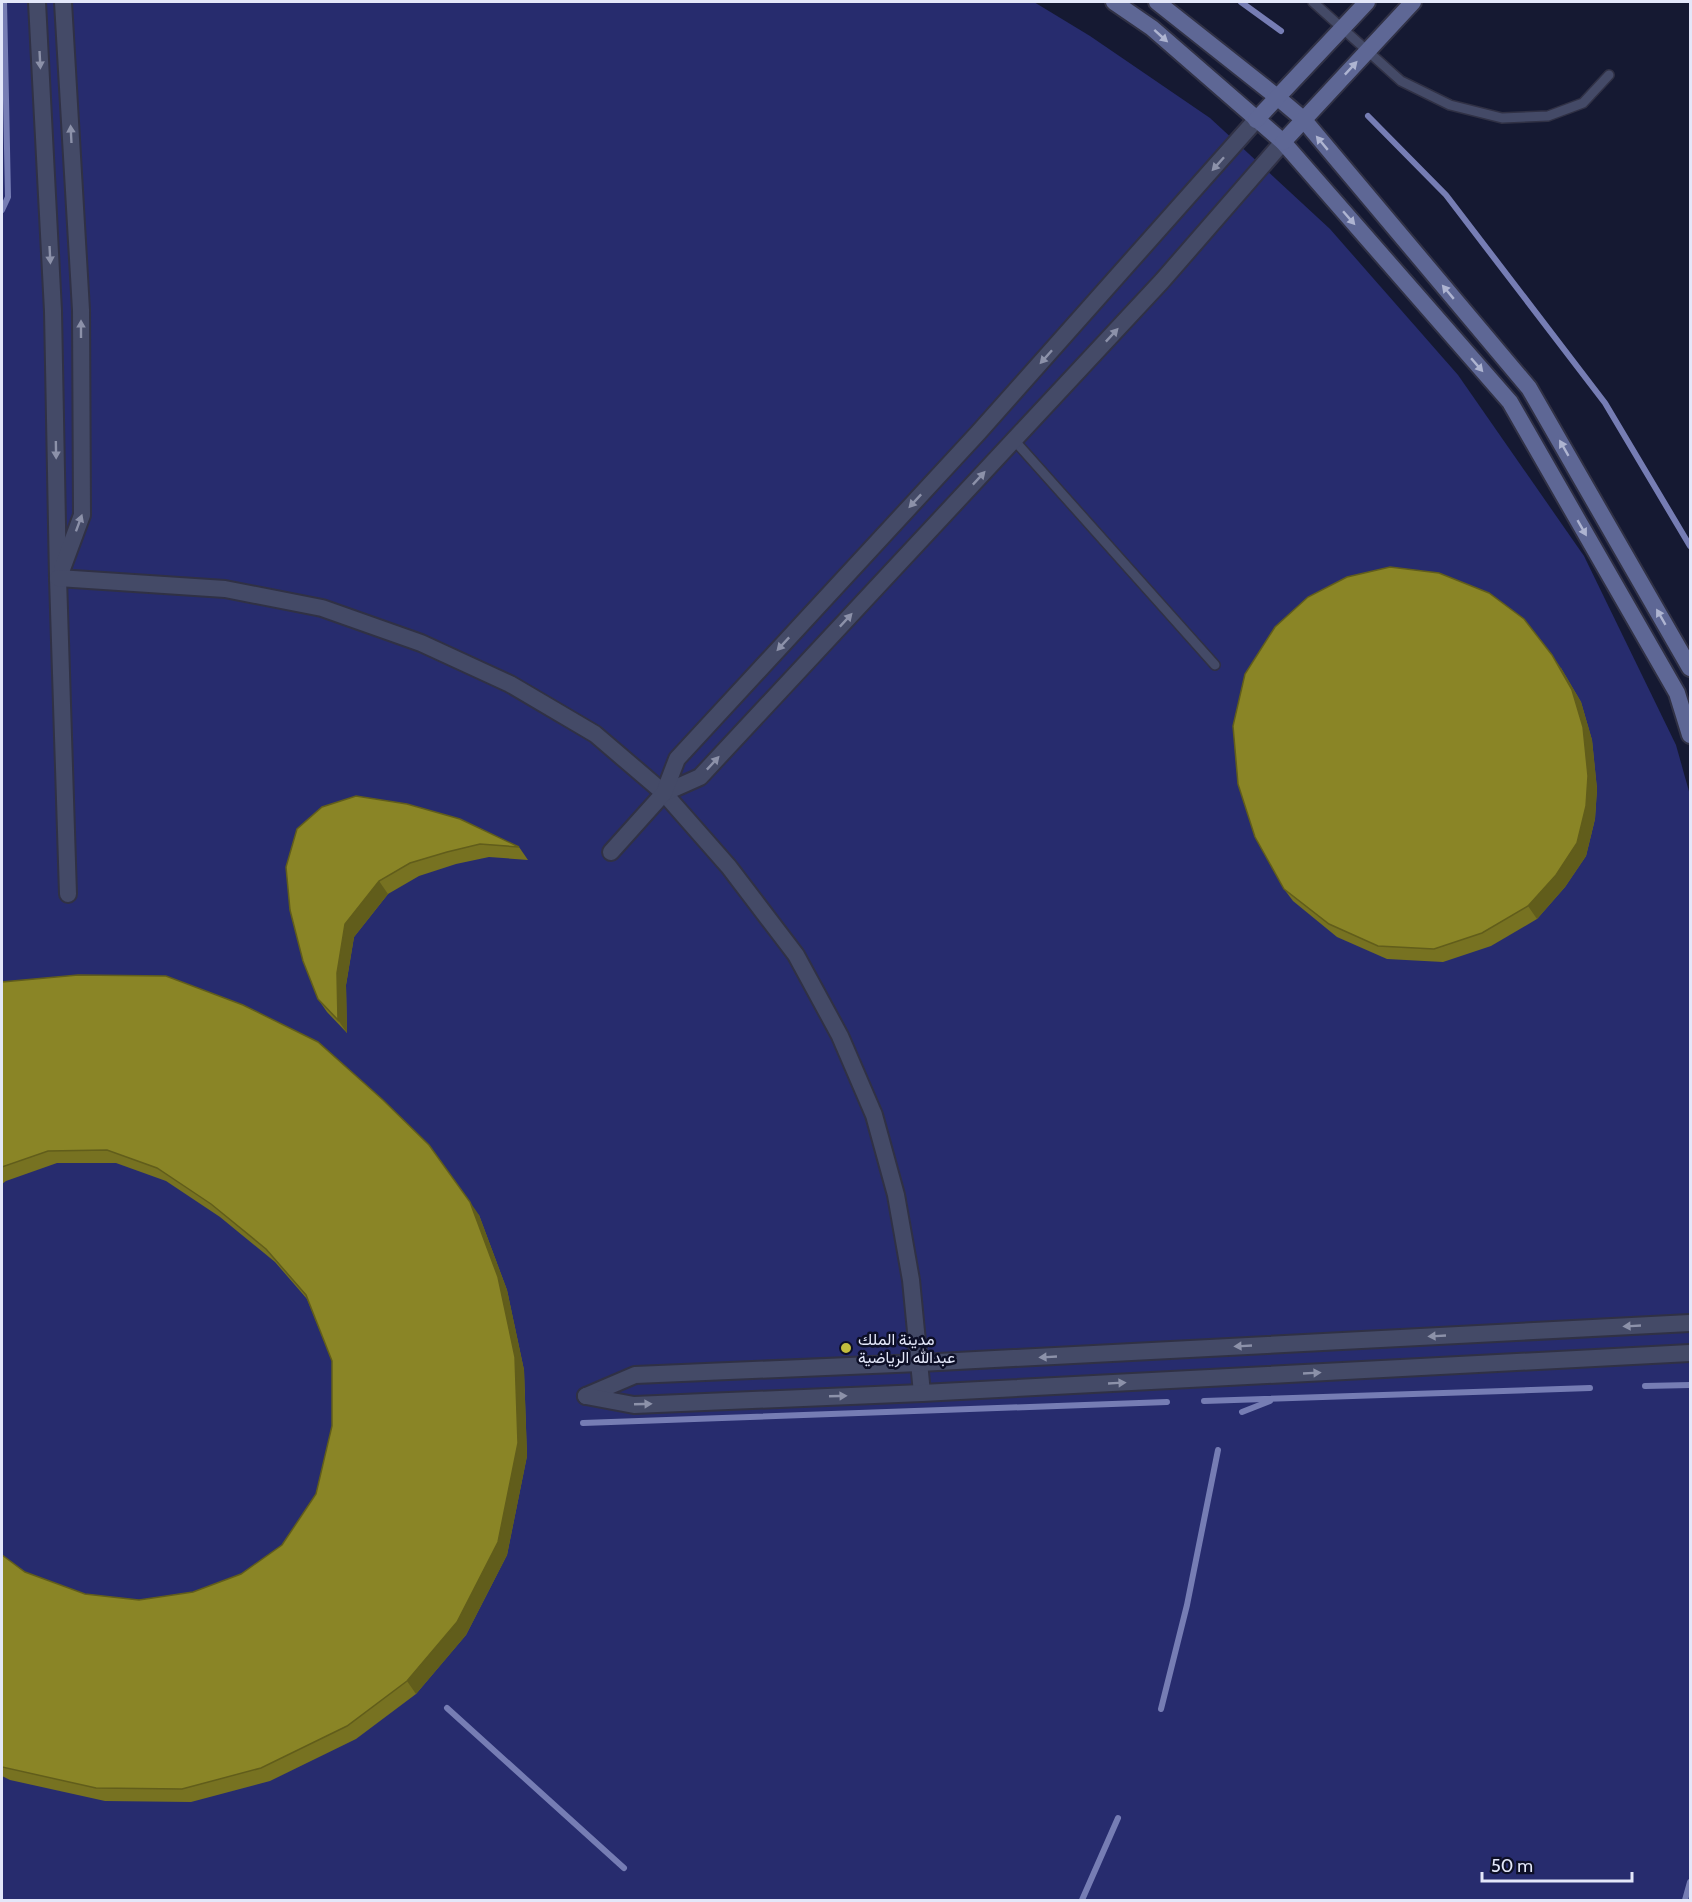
<svg xmlns="http://www.w3.org/2000/svg" width="1692" height="1902" font-family="Cabin,Vazirmatn,sans-serif">
	<style>
		.pitch { fill: #272c6e }
		.lines { fill: none; stroke-linecap: round; stroke-linejoin: round }
		.stream { stroke: #767db4; stroke-width: 6 }
		.service-casing { stroke: #303145; stroke-width: 12 }
		.minor-casing { stroke: #303145; stroke-width: 20 }
		.secondary-casing { stroke: #303145; stroke-width: 20 }
		.service { stroke: #444a67; stroke-width: 9 }
		.minor { stroke: #444a67; stroke-width: 16 }
		.secondary { stroke: #5e6795; stroke-width: 16 }
		.wall { fill: #777221 }
		.shaded-wall { fill: #615d1b }
		.building { fill: #8a8526; stroke: #615d1b; stroke-width: 1.5 }
		.oneway { fill: #aeb4d1 }
		.oneway2 { fill: #8c91a9 }
		.poi-dot { fill: #c3bd3e; stroke: #0d0f27; stroke-width: 2 }
		.labels { text-anchor: middle; stroke-width: 5; stroke-linejoin: round; paint-order: stroke }
		.poi-label { font-size: 16px; fill: #e3e7f9; stroke: #0d0f27; text-anchor: start }
	</style>
	<rect width="100%" height="100%" fill="#151932"/>
	<path class="pitch" d="M2 2H1034L1090 36 1210 118 1330 229 1458 375 1584 556 1676 745 1690 795V1900H2Z"/>
	<g class="lines">
		<g class="stream">
			<path d="M1241 2 1281 31"/>
			<path d="M1368 116 1446 195 1605 403 1690 546"/>
			<path d="M2 210 8 197 4 2"/>
			<path d="M1645 1386 1690 1385"/>
			<path d="M1204 1401 1590 1388"/>
			<path d="M1242 1412 1270 1401"/>
			<path d="M583 1423 1167 1402"/>
			<path d="M447 1708 624 1868"/>
			<path d="M1161 1709 1187 1605 1218 1450"/>
			<path d="M1082 1900 1118 1818"/>
			<path d="M1685 1900 1690 1882"/>
		</g>
		<g class="service-casing">
			<g id="service">
				<path d="M1313 2 1401 81 1450 105 1502 118 1548 116 1583 103 1609 75"/>
				<path d="M1014 440 1215 665"/>
			</g>
		</g>
		<g class="minor-casing">
			<g id="minor">
				<path d="M37 2 53 311 58 578 68 894"/>
				<path d="M62 569 82 515 81 310 63 2"/>
				<path d="M58 578 225 589 322 608 421 643 510 684 595 734 664 793 729 867 796 955 840 1036 874 1115 896 1195 911 1280 922 1393"/>
				<path d="M664 793 700 777 1162 281 1283 142"/>
				<path d="M611 852 664 793 677 759 978 433 1256 120"/>
				<path d="M586 1396 635 1375 919 1363 1690 1323"/>
				<path d="M586 1396 634 1405 922 1393 1690 1353"/>
			</g>
		</g>
		<g class="secondary-casing">
			<g id="secondary">
				<path d="M1114 2 1152 28 1283 142 1510 402 1677 693 1690 735"/>
				<path d="M1157 2 1277 97 1303 119 1529 388 1690 668"/>
				<path d="M1256 120 1367 2"/>
				<path d="M1283 142 1413 2"/>
			</g>
		</g>
		<use href="#service" class="service"/>
		<use href="#minor" class="minor"/>
		<use href="#secondary" class="secondary"/>
	</g>
	<g class="wall">
		<path d="M1561 668 1581 702 1592 740 1597 789 1595 819 1586 856 1565 887 1537 919 1491 946 1443 962 1387 959 1337 937 1293 901 1284 889Z"/>
		<path d="M460 819 519 847 528 860 489 857 456 864 419 876 388 894 354 937 346 985 347 1033 327 1012 318 999 290 910Z"/>
		<path d="M2 982 479 1215 507 1290 524 1370 527 1456 507 1555 466 1635 416 1694 356 1739 270 1781 191 1802 105 1801 10 1780 2 1776V1555L25 1572 85 1594 139 1600 193 1592 241 1574 282 1545 316 1494 332 1426V1361L307 1299 275 1262 220 1217 166 1181 116 1163H57L6 1181 2 1184Z"/>
	</g>
	<g class="shaded-wall">
		<path d="M1552 655 1561 668 1581 702 1592 740 1597 789 1595 819 1586 856 1565 887 1537 919 1528 906Z"/>
		<path d="M379 881 388 894 354 937 346 985 347 1033 338 1020 337 973 345 924Z"/>
		<path d="M470 1202 479 1215 507 1290 524 1370 527 1456 507 1555 466 1635 416 1694 407 1681Z"/>
	</g>
	<g class="building">
		<path d="M1390 567 1439 573 1489 593 1524 619 1552 655 1572 690 1583 727 1588 776 1586 806 1577 843 1556 875 1528 906 1482 933 1434 949 1378 946 1329 924 1284 889 1255 837 1238 784 1233 726 1245 674 1275 627 1308 597 1347 577Z"/>
		<path d="M356 796 407 804 460 819 519 847 480 844 447 852 410 863 379 881 345 924 337 973 338 1020 318 999 303 961 290 910 286 867 297 829 322 807Z"/>
		<path d="M78 975 166 976 243 1005 318 1042 383 1100 429 1145 470 1202 498 1277 515 1357 518 1443 498 1542 457 1622 407 1681 347 1726 261 1768 182 1789 96 1788 2 1767V1555L25 1572 85 1594 139 1600 193 1592 241 1574 282 1545 316 1494 332 1426V1361L306 1295 266 1249 211 1204 157 1168 107 1150 48 1151 2 1167V982Z"/>
	</g>
	<defs><path id="oneway-solid" d="M-6-.8H1V-3.2L6.5 0L1 3.2V.8H-6Z" transform="scale(1.5)"/></defs>
	<g class="oneway">
		<use href="#oneway-solid" transform="translate(1161 36) rotate(42)"/>
		<use href="#oneway-solid" transform="translate(1351 68) rotate(-47)"/>
		<use href="#oneway-solid" transform="translate(1322 143) rotate(-130)"/>
		<use href="#oneway-solid" transform="translate(1349 218) rotate(49)"/>
		<use href="#oneway-solid" transform="translate(1448 292) rotate(-130)"/>
		<use href="#oneway-solid" transform="translate(1477 365) rotate(49)"/>
		<use href="#oneway-solid" transform="translate(1564 448) rotate(-120)"/>
		<use href="#oneway-solid" transform="translate(1582 528) rotate(60)"/>
		<use href="#oneway-solid" transform="translate(1661 617) rotate(-120)"/>
	</g>
	<g class="oneway2">
		<use href="#oneway-solid" transform="translate(40 60) rotate(87)"/>
		<use href="#oneway-solid" transform="translate(71 134) rotate(-93)"/>
		<use href="#oneway-solid" transform="translate(1218 164) rotate(132)"/>
		<use href="#oneway-solid" transform="translate(50 255) rotate(87)"/>
		<use href="#oneway-solid" transform="translate(81 329) rotate(-90)"/>
		<use href="#oneway-solid" transform="translate(1112 335) rotate(-47)"/>
		<use href="#oneway-solid" transform="translate(1046 357) rotate(132)"/>
		<use href="#oneway-solid" transform="translate(56 450) rotate(89)"/>
		<use href="#oneway-solid" transform="translate(979 478) rotate(-47)"/>
		<use href="#oneway-solid" transform="translate(915 501) rotate(133)"/>
		<use href="#oneway-solid" transform="translate(79 523) rotate(-70)"/>
		<use href="#oneway-solid" transform="translate(846 620) rotate(-47)"/>
		<use href="#oneway-solid" transform="translate(783 644) rotate(133)"/>
		<use href="#oneway-solid" transform="translate(713 763) rotate(-47)"/>
		<use href="#oneway-solid" transform="translate(1632 1326) rotate(177)"/>
		<use href="#oneway-solid" transform="translate(1437 1336) rotate(177)"/>
		<use href="#oneway-solid" transform="translate(1243 1346) rotate(177)"/>
		<use href="#oneway-solid" transform="translate(1048 1357) rotate(177)"/>
		<use href="#oneway-solid" transform="translate(1312 1373) rotate(-3)"/>
		<use href="#oneway-solid" transform="translate(1117 1383) rotate(-3)"/>
		<use href="#oneway-solid" transform="translate(838 1396) rotate(-2)"/>
		<use href="#oneway-solid" transform="translate(643 1404) rotate(-2)"/>
	</g>
	<circle class="poi-dot" cx="846" cy="1348" r="6"/>
	<g class="labels">
		<g class="poi-label">
			<text x="858" y="1345">مدينة الملك<tspan x="858" dy="18">عبدالله الرياضية</tspan></text>
		</g>
	</g>
	<rect width="1692" height="1902" fill="none" stroke="#e3e7f9" stroke-width="6"/>
	<path d="M1482 1872v9h150v-9" fill="none" stroke="#e3e7f9" stroke-width="3"/>
	<text x="1491" y="1872" font-size="18" fill="#e3e7f9" stroke="#0d0f27" stroke-width="4.5" paint-order="stroke">50 m</text>
</svg>
